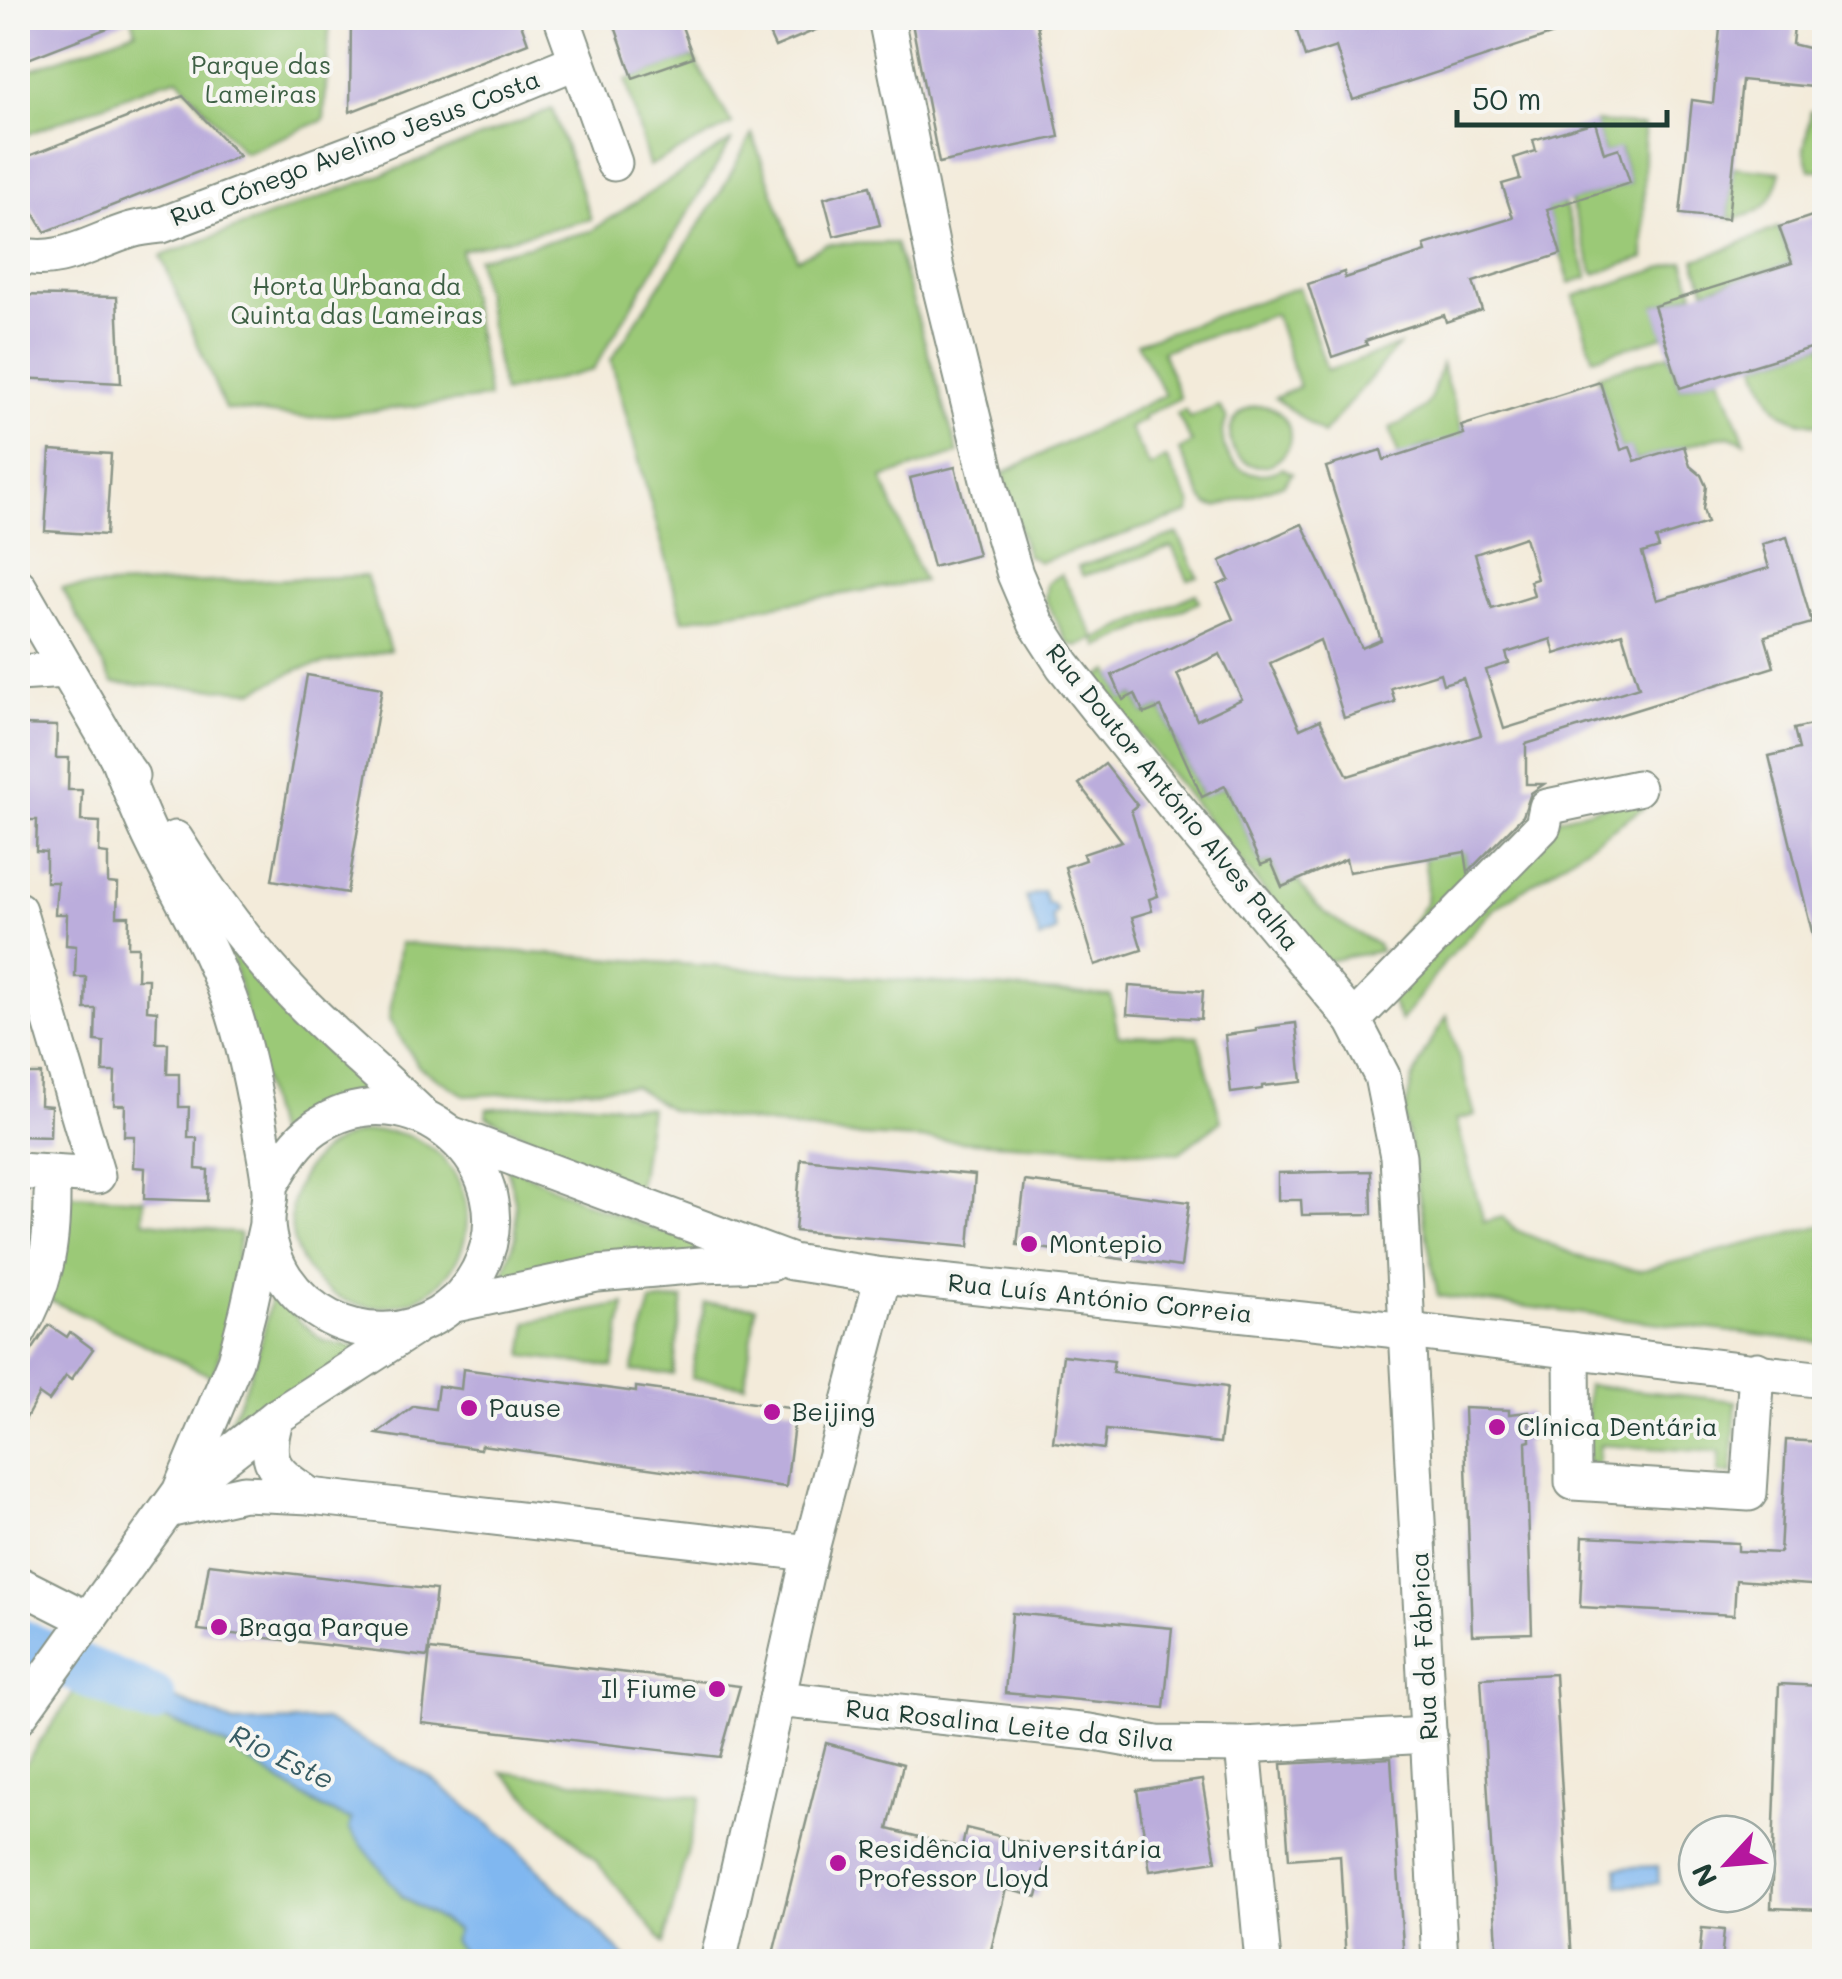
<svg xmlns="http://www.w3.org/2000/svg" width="1842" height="1979" font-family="Mali,sans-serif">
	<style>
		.green { fill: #9bc977; stroke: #5d8356; stroke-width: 2.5 }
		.water { fill: #80b7f0; stroke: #507a92; stroke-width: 2.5 }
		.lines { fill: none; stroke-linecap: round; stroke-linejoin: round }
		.river { stroke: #80b7f0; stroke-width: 50 }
		.building { fill: #bbaddc; fill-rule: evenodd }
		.minor-casing { stroke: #899487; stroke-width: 39 }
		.minor { stroke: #fff; stroke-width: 35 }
		.poi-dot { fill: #b5179e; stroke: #f6f6f2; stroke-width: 4 }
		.labels { text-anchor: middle; stroke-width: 8; stroke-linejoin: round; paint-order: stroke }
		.park-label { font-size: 25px; fill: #3e6045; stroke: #f6f6f2 }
		.street-label { font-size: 25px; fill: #1f3d34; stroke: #f6f6f2 }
		.poi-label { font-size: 25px; fill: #1f3d34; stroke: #f6f6f2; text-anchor: start }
		.water-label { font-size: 28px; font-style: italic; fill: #375c63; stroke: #f6f6f2 }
	</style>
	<rect width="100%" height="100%" fill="#f6f6f2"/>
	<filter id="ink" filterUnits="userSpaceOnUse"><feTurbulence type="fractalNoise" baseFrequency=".01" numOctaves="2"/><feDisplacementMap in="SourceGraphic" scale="20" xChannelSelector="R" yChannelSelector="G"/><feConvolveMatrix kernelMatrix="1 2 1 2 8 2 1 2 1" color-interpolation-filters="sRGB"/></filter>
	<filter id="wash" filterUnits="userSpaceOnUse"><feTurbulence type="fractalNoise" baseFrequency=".0048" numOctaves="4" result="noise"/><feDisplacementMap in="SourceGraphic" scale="40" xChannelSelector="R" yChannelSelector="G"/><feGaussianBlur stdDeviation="2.25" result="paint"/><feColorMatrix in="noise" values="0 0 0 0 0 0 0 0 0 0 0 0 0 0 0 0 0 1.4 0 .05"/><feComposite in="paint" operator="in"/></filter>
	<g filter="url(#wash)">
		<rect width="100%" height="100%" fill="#f3ebda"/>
		<g class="green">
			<path d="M132 18H330L324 120 244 153 178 78 162 82 18 138V74L136 31Z"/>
			<path d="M693 57 732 124 649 166 626 80Z"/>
			<path d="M552 109 591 219 461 250 489 398 307 418 225 409 161 256 422 160Z"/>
			<path d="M1811 111 1824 114V170H1810L1804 149Z"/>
			<path d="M1595 122 1644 126V258L1594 274 1570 201 1630 183 1620 149 1604 153Z"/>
			<path d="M752 134 797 259 827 244 895 243 958 453 882 478 923 581 683 620 611 360 722 190Z"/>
			<path d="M732 140 593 370 503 393 477 258 591 231Z"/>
			<path d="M1733 167 1781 172C1772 205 1763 215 1728 219Z"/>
			<path d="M1564 203 1588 277 1570 283 1546 208Z"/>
			<path d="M1779 227 1792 263 1705 290 1695 260 1720 252Z"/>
			<path d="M1684 261 1694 293 1655 306 1664 336 1593 358 1574 296Z"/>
			<path d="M1299 287 1327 371 1398 346 1323 434 1275 398 1299 387 1275 314 1162 351 1180 398 1143 416 1145 419 1129 428 1150 467 1166 458 1191 504 1189 513 1040 562 1027 555 1003 473 1165 395 1137 343Z"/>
			<path d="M1824 344V425C1774 420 1775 409 1756 365Z"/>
			<path d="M1669 354 1680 388 1720 376 1745 442 1730 436 1717 437 1635 461 1630 448 1621 450 1598 375Z"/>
			<path d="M1441 364 1467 444 1430 445 1414 450 1418 460 1401 464 1390 428C1430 411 1430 404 1441 364Z"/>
			<path d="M1219 406 1227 418C1211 456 1246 487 1282 468L1292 473 1284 484 1217 507 1208 505 1202 498 1179 450 1192 443 1177 414 1185 410 1189 418Z"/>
			<circle cx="1260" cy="436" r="30"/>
			<path d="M1178 534 1198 577 1188 580 1172 547 1083 576 1078 567Z"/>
			<path d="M1061 574 1096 639 1196 594 1199 602 1099 647 1095 639 1078 646 1068 644 1045 599 1047 583Z"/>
			<path d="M366 576 390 650 299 669 254 691 113 683 62 588Z"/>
			<path d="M1110 671 1123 699 1135 695 1144 714 1161 707 1201 796 1225 786 1261 865 1271 861 1283 887 1298 880C1314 913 1348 927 1378 945L1380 951 1321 962 1098 683 1100 676Z"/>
			<path d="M1646 795 1652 802 1493 910 1447 959 1401 1022 1388 995 1559 818Z"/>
			<path d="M1463 837 1472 894 1401 948V941L1426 903 1427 879 1422 843Z"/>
			<path d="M212 909 386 1090 363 1093 279 1148 234 965Z"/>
			<path d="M400 943 1111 996 1118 1035 1198 1036 1221 1121 1179 1153 845 1135 671 1110 633 1086 466 1096 419 1067 389 1020Z"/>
			<path d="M1447 1016 1475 1115 1456 1120 1484 1222 1503 1217 1516 1230 1588 1260 1639 1271 1824 1225V1343L1438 1296 1404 1116 1412 1081 1425 1051Z"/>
			<path d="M569 1101 650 1108 638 1191 486 1116 487 1109Z"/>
			<circle cx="379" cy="1219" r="88"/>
			<path d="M506 1164 586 1203 653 1229 754 1257 500 1285 516 1236 515 1201Z"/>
			<path d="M70 1195 144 1199 143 1221 240 1234 229 1319 213 1377 46 1298C56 1264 69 1231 70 1195Z"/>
			<path d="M273 1284 298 1320 324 1341 360 1348 209 1457C243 1404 264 1346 273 1284Z"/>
			<path d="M683 1299 673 1374 632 1371 651 1302Z"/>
			<path d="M705 1303 756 1307 745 1385 691 1378Z"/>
			<path d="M625 1304 613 1367 523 1356 528 1322Z"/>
			<path d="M1587 1385 1736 1401 1732 1474 1719 1473 1720 1452 1600 1445 1598 1466 1587 1465Z"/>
			<path d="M82 1681 223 1744 323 1809 353 1820 402 1897 458 1931 453 1941 468 1961 18 1962V1774Z"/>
			<path d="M502 1772 701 1797 664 1943 595 1860Z"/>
		</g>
		<g class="water">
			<path d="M1043 891 1048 904 1053 905 1057 911 1052 918 1057 931 1040 939 1026 897Z"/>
			<path d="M94 1665 234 1723 325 1720 427 1775 509 1840 629 1961H468L453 1941 457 1930 403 1897 349 1829 352 1820 323 1809 223 1744 82 1681Z"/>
			<path d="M1658 1866 1659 1883 1618 1886 1617 1868Z"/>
		</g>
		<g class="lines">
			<path class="river" d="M18 1643 151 1699"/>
		</g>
		<g id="blocks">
			<g class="building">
				<path d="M18 18H130L131 19 18 63Z"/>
				<path d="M351 18H519L528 43 350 112Z"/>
				<path d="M612 18H679L693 57 633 78Z"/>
				<path d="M762 18H844L775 47Z"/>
				<path d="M911 18H1036L1059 137 939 163Z"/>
				<path d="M1293 18H1590V22L1353 100 1336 47 1305 57Z"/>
				<path d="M1721 18H1795L1792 44 1824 52V88L1742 80 1728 219 1680 214 1692 100 1713 103Z"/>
				<path d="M183 96 239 156 45 232 18 186V160Z"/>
				<path d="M1595 122 1604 153 1619 148 1630 183 1547 209 1561 254 1473 282 1482 310 1446 322 1444 315 1365 341 1367 345 1332 357 1308 284 1344 272 1345 278 1426 252 1424 245 1513 218 1502 184 1520 179 1514 158 1536 151 1533 140Z"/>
				<path d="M870 186 880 225 834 236 824 198Z"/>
				<path d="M1824 212V344L1680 388 1654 306 1792 263 1779 227Z"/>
				<path d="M18 295 117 297 121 383 18 378Z"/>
				<path d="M1600 382 1621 450 1630 447 1635 461 1684 446 1690 466 1701 475 1706 486 1703 509 1707 523 1656 539 1659 548 1642 553 1657 600 1769 568 1762 544 1787 537 1812 623 1765 636 1774 667 1526 744V784H1544L1531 793 1523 816 1468 872 1465 852 1349 872 1346 859 1282 887 1271 861 1261 865 1225 786 1202 797 1161 707 1144 714 1135 694 1123 700 1112 675 1233 619 1218 585 1229 580 1220 561 1302 524 1362 648 1381 640 1326 467 1381 450 1384 460 1464 434 1461 426ZM1525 537 1537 579 1530 581 1534 596 1492 609 1475 554ZM1622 633 1639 687 1504 729 1486 670 1509 663 1506 653 1551 639 1555 654ZM1320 640 1344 718 1395 702 1391 688 1440 673 1443 684 1463 678 1481 735 1348 776 1320 720 1300 729 1270 663ZM1220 654 1242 699 1197 720 1177 674Z"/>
				<path d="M50 450 111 454 106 535 45 531Z"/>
				<path d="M955 467 978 555 933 567 910 478Z"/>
				<path d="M307 675 382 688 347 893 272 880Z"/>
				<path d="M1824 722V947L1816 948 1769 756 1799 749 1794 729Z"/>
				<path d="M18 725 57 726 56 758H69L68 790H82L81 821 100 822 99 853 108 854V883L118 884 117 916H129L128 947H138L137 979H148L147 1010 157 1011 156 1043H168L167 1074H179V1107H189L188 1138H197L196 1169 208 1170 207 1201 144 1199 145 1168 133 1167 134 1136H124L125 1105H114L115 1072H103L104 1042 95 1041 96 1009H85L86 977H75L76 946 66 945 67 914H55L57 882H46V852L36 851 37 820H18Z"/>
				<path d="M1105 764 1137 805 1131 810 1158 896 1149 899 1152 911 1132 917 1142 950 1095 965 1065 867 1085 860 1083 854 1122 841 1079 784Z"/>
				<path d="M1129 986 1203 991 1201 1019 1127 1014Z"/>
				<path d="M1296 1023 1302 1082 1262 1086V1089L1231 1093 1225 1035 1256 1031V1028Z"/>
				<path d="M18 1074H41L40 1105 51 1106 50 1137 18 1136Z"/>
				<path d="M801 1159 975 1175 969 1247 795 1231Z"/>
				<path d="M1371 1171 1372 1214 1302 1215 1301 1200H1278V1173Z"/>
				<path d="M1025 1181 1189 1202 1181 1267 1017 1245Z"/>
				<path d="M49 1325 67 1337 70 1332 93 1349 71 1380 66 1376 49 1401 39 1394 18 1433V1371Z"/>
				<path d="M1063 1355 1114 1361 1112 1373 1227 1387 1220 1443 1106 1430 1104 1449 1053 1442Z"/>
				<path d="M463 1369 636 1392V1387L796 1409 786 1487 481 1445 480 1449 377 1434 414 1406 435 1409 438 1386 461 1389Z"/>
				<path d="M1464 1408 1509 1410V1414L1529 1412 1530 1441 1526 1442 1532 1633 1472 1635Z"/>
				<path d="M1786 1440 1824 1442V1586L1736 1580 1734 1615 1580 1607 1583 1536 1738 1543V1551L1780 1553Z"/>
				<path d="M209 1564 436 1590 428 1657 198 1630Z"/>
				<path d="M1012 1613 1172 1628 1164 1708 1005 1693Z"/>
				<path d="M430 1650 602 1670 740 1686 720 1757 422 1723Z"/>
				<path d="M1555 1674 1572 1962H1498L1481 1678Z"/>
				<path d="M1779 1684 1821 1686V1690H1824L1823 1910 1771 1908Z"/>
				<path d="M826 1743 903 1764 888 1829 962 1848 966 1828 1049 1848 1037 1897 1006 1889 988 1962H771Z"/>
				<path d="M1391 1758 1404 1962H1346L1340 1855 1289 1859 1282 1764Z"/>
				<path d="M1202 1780 1216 1861 1150 1871 1137 1790Z"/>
				<path d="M1702 1928 1724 1930 1721 1962H1699Z"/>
			</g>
		</g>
	</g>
	<g filter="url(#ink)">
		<use href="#blocks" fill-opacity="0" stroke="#899487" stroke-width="2.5"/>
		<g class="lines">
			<g class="minor-casing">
				<g id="minor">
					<path d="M562 18 614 163"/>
					<path d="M886 18 936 269 992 496 1015 574 1036 623 1063 665 1175 806 1353 1020 1382 1076 1398 1156 1440 1962"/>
					<path d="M18 254C57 267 94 241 131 230 141 227 152 226 162 225L362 149 577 61"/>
					<path d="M18 586 118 758 131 776"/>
					<path d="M18 673 67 670"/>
					<path d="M118 758C128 784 138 810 150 835 178 894 214 951 234 1013 247 1054 255 1096 262 1139 265 1156 269 1173 270 1191 270 1201 267 1211 267 1221 267 1240 275 1263 285 1278 333 1349 438 1349 479 1270 531 1168 411 1063 316 1127 294 1142 283 1164 270 1186"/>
					<path d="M175 839C210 896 251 951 298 999 338 1040 382 1076 423 1116"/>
					<path d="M18 910 97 1176 18 1171"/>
					<path d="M1353 1020 1543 826 1547 807 1637 788"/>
					<path d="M453 1135 792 1262 883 1276 1407 1331 1824 1380"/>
					<path d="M451 1305 597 1274 701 1265 771 1263"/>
					<path d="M18 1332C45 1285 52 1249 52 1195"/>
					<path d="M1572 1350 1573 1482 1749 1493 1757 1370"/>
					<path d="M276 1417C262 1463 273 1471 310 1496"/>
					<path d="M185 1488 276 1417 412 1329"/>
					<path d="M168 1510 244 1493 310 1496 810 1553"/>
					<path d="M18 1584 89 1620"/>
					<path d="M777 1699 1089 1732 1157 1744 1243 1745 1429 1735"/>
					<path d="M18 1717 180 1492 235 1361 248 1311 266 1229"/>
					<path d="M1243 1745 1263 1962"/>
					<path d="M718 1962 810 1553 883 1276"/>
				</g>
			</g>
			<use href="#minor" class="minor"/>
		</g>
	</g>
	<g class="poi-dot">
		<circle cx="1029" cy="1244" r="10"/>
		<circle cx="469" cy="1408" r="10"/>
		<circle cx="772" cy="1412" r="10"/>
		<circle cx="1497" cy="1427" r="10"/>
		<circle cx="219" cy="1627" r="10"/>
		<circle cx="717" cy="1689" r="10"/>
		<circle cx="838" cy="1863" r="10"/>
	</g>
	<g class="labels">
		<g class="park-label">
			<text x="261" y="74">Parque das<tspan x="261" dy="29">Lameiras</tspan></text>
			<text x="357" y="295">Horta Urbana da<tspan x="357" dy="29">Quinta das Lameiras</tspan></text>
		</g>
		<g class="street-label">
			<text transform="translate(355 148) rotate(-21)" y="9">Rua Cónego Avelino Jesus Costa</text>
			<text transform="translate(1173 797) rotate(51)" y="9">Rua Doutor António Alves Palha</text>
			<text transform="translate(1100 1298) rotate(6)" y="9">Rua Luís António Correia</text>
			<text transform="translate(1424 1646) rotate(-93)" y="9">Rua da Fábrica</text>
			<text transform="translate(1010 1725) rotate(6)" y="9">Rua Rosalina Leite da Silva</text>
		</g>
		<g class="poi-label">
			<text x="1049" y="1253">Montepio</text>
			<text x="489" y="1417">Pause</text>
			<text x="792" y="1421">Beijing</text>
			<text x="1517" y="1436">Clínica Dentária</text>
			<text x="239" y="1636">Braga Parque</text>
			<text x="697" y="1698" text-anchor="end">Il Fiume</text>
			<text x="858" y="1858">Residência Universitária<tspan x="858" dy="29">Professor Lloyd</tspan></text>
		</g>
		<g class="water-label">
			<text transform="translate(282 1757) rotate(26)" y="10">Rio Este</text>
		</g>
	</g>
	<rect width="1842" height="1979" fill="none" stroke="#f6f6f2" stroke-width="60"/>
	<g transform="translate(1727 1864) rotate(244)"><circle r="48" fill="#f6f6f2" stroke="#a0aca6" stroke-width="2.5"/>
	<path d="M0-8L18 38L0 25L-18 38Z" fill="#b5179e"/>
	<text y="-15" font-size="28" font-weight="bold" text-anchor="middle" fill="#1f3d34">N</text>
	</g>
	<path d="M1457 110v15h210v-15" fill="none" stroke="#1f3d34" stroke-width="5"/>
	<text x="1472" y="110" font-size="30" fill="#1f3d34" stroke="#f6f6f2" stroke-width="8" paint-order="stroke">50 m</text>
</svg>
